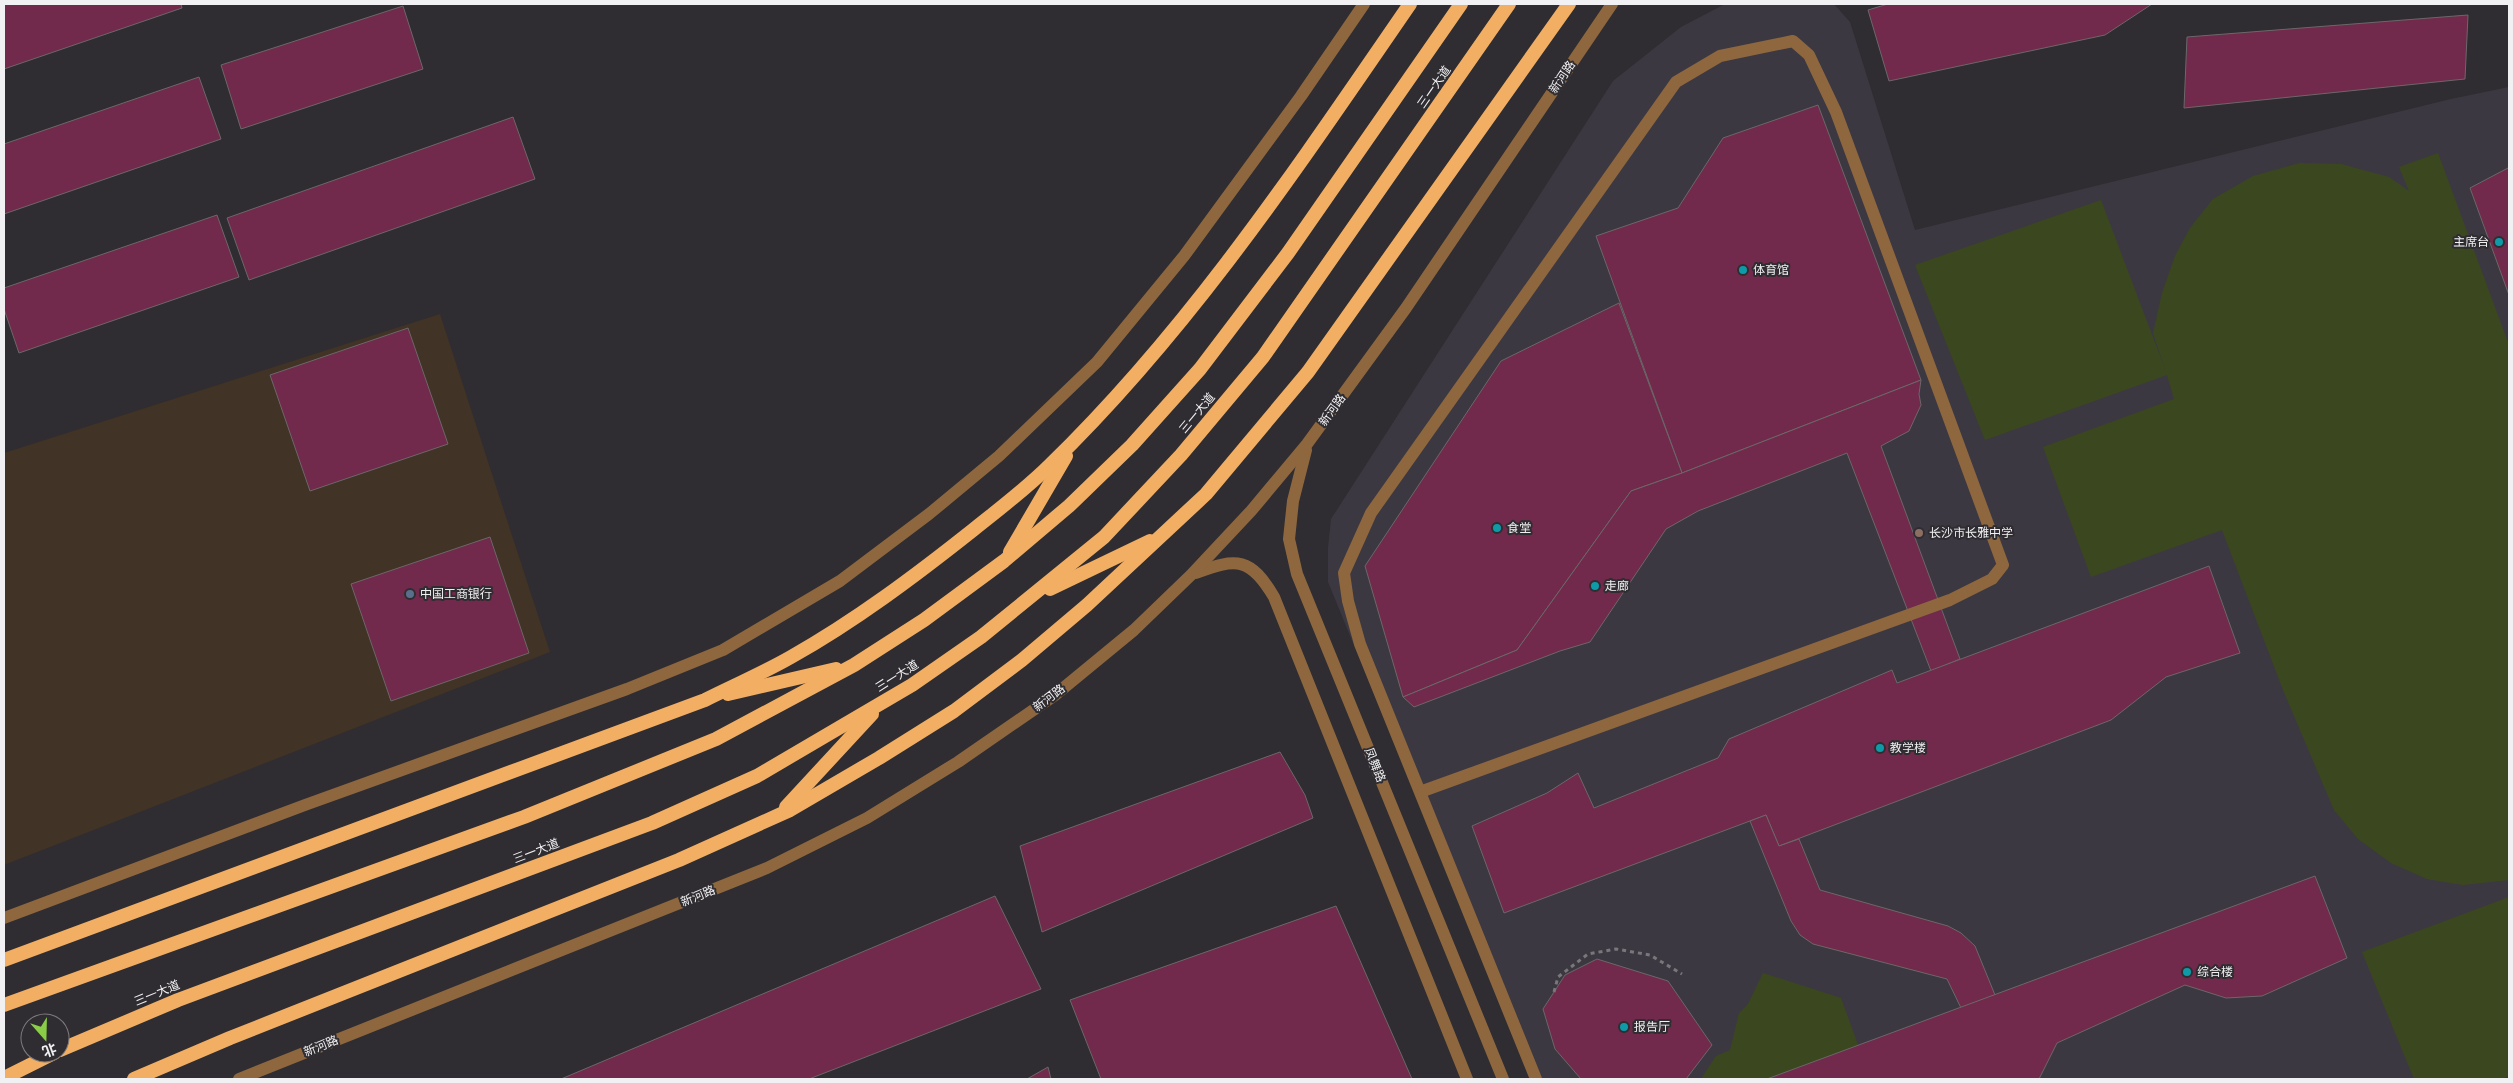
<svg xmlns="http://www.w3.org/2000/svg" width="2513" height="1083" font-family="Mulish,'Noto Sans SC',sans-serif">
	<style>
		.commercial { fill: #413325 }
		.built { fill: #3c3841 }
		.green { fill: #3b481f }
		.building { fill: #712a4b; stroke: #6c6769 }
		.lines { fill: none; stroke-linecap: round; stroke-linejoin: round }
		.path { stroke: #78777a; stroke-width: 3; stroke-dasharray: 4 4; stroke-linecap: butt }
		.minor { stroke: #8e673f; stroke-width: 12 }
		.tertiary { stroke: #8e673f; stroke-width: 12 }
		.trunk { stroke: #f2ae63; stroke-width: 14 }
		.culture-dot { fill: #0f9aa8; stroke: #2f2d31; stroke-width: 2 }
		.education-dot { fill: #8d6e63; stroke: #2f2d31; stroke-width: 2 }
		.service-dot { fill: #5c6f8a; stroke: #2f2d31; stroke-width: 2 }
		.labels { text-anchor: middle; stroke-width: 4; stroke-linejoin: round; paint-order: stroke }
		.street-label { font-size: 12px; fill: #f1f0f2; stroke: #2f2d31 }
		.poi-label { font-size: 12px; fill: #f1f0f2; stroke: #2f2d31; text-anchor: start }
	</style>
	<rect width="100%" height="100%" fill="#2f2d31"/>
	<path class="commercial" d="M440 314 550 652 4 865V453Z"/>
	<path class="built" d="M1725 4H1834L1850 22 1915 230 2451 99 2509 87V1079H1532L1328 582V548L1331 519 1613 81 1681 27Z"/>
	<g class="green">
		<path d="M2438 153 2509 345V880L2463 885 2427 879 2391 863 2358 839 2334 810 2283 690 2222 530 2091 577 2043 447 2174 399 2167 375 1985 440 1915 265 2101 200 2165 369 2153 333 2162 293 2175 256 2190 228 2213 199 2253 176 2300 163 2341 164 2389 177 2409 191 2399 167Z"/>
		<path d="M2509 897V1076L2500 1079H2414L2362 952Z"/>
		<path d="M1763 973 1841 998 1858 1045 1767 1079H1701L1716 1056 1730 1050 1739 1013 1748 1004Z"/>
	</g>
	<g class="building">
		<path d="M4 4H181L182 8 4 69Z"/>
		<path d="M1888 4H2152L2105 35 1889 81 1868 10Z"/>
		<path d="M403 6 423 69 241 129 221 65Z"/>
		<path d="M2468 15 2465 79 2184 108 2187 37Z"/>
		<path d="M199 77 221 139 4 214V144Z"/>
		<path d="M1818 105 1921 380 1682 473 1596 236 1678 208 1723 138Z"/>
		<path d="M513 117 535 179 249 280 227 218Z"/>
		<path d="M2508 168 2509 172V295L2470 188Z"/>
		<path d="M217 215 239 277 19 353 4 309V288Z"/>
		<path d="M1619 303 1682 473 1631 491 1517 650 1403 697 1365 566 1501 361Z"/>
		<path d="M408 328 448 444 310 491 270 375Z"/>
		<path d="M1921 380 1919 394 1921 405 1909 431 1881 446 1960 659 1931 671 1847 453 1698 511 1666 529 1590 642 1560 651 1414 707 1403 697 1517 650 1631 491 1682 473Z"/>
		<path d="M490 537 529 653 391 701 351 584Z"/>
		<path d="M2209 566 2240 653 2166 677 2111 720 1779 846 1766 815 1504 913 1472 826 1547 793 1578 773 1594 808 1718 758 1729 739 1892 670 1897 683Z"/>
		<path d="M1280 752 1305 795 1313 818 1042 932 1020 846Z"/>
		<path d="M1766 815 1779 846 1799 839 1820 890 1948 926 1961 933 1975 946 1995 995 1961 1008 1947 979 1813 944 1800 935 1791 921 1750 821Z"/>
		<path d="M2315 876 2347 958 2262 996 2226 998 2185 985 2057 1043 2039 1079H1767Z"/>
		<path d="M995 896 1041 989 809 1079H561Z"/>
		<path d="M1336 906 1412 1079H1101L1070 1000Z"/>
		<path d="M1597 959 1668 981 1712 1045 1686 1079H1581L1555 1049 1543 1009 1565 975Z"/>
		<path d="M1048 1067 1051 1079H1027Z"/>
	</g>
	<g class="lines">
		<path class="path" d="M1554 992 1558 977 1588 954 1616 949 1650 955 1682 974"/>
		<path class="minor" d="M1420 792 1950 600 1992 579 2003 565 1836 112 1809 55 1793 41 1720 56 1676 82 1371 513 1344 573 1348 601 1360 644 1536 1079"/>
		<g class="tertiary">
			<path d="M1306 450 1293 501 1289 539 1297 574 1503 1079"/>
			<path d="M1196 573C1237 557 1251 558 1274 597L1467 1079"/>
			<path d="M4 918 305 805 627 689 723 650 840 581 929 514 999 456 1097 362 1184 256 1301 96 1364 4"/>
			<path d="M239 1079 767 868 867 818 958 762 1055 695 1134 630 1191 575 1251 511 1307 444 1406 308 1612 4"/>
		</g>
		<g class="trunk">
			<path d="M1010 552 1066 456"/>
			<path d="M1050 589 1150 541"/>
			<path d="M728 694 836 669"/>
			<path d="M786 807 872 714"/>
			<path d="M4 960 705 700C733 686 763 673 791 657 855 621 915 576 973 530 999 509 1026 489 1050 465 1191 328 1299 165 1410 4"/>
			<path d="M4 1005 524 817 716 739 854 665 924 620 1004 561 1069 506 1132 445 1200 369 1288 253 1461 4"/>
			<path d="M60 1050 178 1000 652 823 757 776 912 685 981 637 1104 537 1181 455 1263 357 1509 4"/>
			<path d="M4 1078 54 1053"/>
			<path d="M134 1079 230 1038 679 860 790 810 879 758 954 711 1022 660 1087 605 1206 494 1308 372 1569 4"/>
		</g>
	</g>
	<g class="culture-dot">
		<circle cx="2499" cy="242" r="5"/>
		<circle cx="1743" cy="270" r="5"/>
		<circle cx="1497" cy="528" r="5"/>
		<circle cx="1595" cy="586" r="5"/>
		<circle cx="1880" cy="748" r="5"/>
		<circle cx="2187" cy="972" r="5"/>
		<circle cx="1624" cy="1027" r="5"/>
	</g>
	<circle class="education-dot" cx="1919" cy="533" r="5"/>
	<circle class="service-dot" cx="410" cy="594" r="5"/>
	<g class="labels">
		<g class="street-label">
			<text transform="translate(1562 77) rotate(-56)" y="4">新河路</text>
			<text transform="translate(1434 87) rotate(-55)" y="4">三一大道</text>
			<text transform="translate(1332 410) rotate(-54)" y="4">新河路</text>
			<text transform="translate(1197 413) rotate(-50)" y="4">三一大道</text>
			<text transform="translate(897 676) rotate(-32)" y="4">三一大道</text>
			<text transform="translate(1049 698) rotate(-37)" y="4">新河路</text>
			<text transform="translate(1375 765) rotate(68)" y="4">凤舞路</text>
			<text transform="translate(536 851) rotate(-21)" y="4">三一大道</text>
			<text transform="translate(698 896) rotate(-22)" y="4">新河路</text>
			<text transform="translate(157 993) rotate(-22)" y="4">三一大道</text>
			<text transform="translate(321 1046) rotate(-22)" y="4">新河路</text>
		</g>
		<g class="poi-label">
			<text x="2489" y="246" text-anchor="end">主席台</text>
			<text x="1753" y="274">体育馆</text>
			<text x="1507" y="532">食堂</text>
			<text x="1929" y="537">长沙市长雅中学</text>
			<text x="1605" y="590">走廊</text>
			<text x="420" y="598">中国工商银行</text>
			<text x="1890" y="752">教学楼</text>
			<text x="2197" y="976">综合楼</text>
			<text x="1634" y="1031">报告厅</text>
		</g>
	</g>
	<rect width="2513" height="1083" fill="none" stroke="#f1f0f2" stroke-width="10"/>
	<g transform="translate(45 1038) rotate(160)"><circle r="24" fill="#2f2d31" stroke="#7d7b7e"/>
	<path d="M0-4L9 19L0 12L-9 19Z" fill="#8ace47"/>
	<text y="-8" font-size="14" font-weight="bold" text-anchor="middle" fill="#f1f0f2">北</text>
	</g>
</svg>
